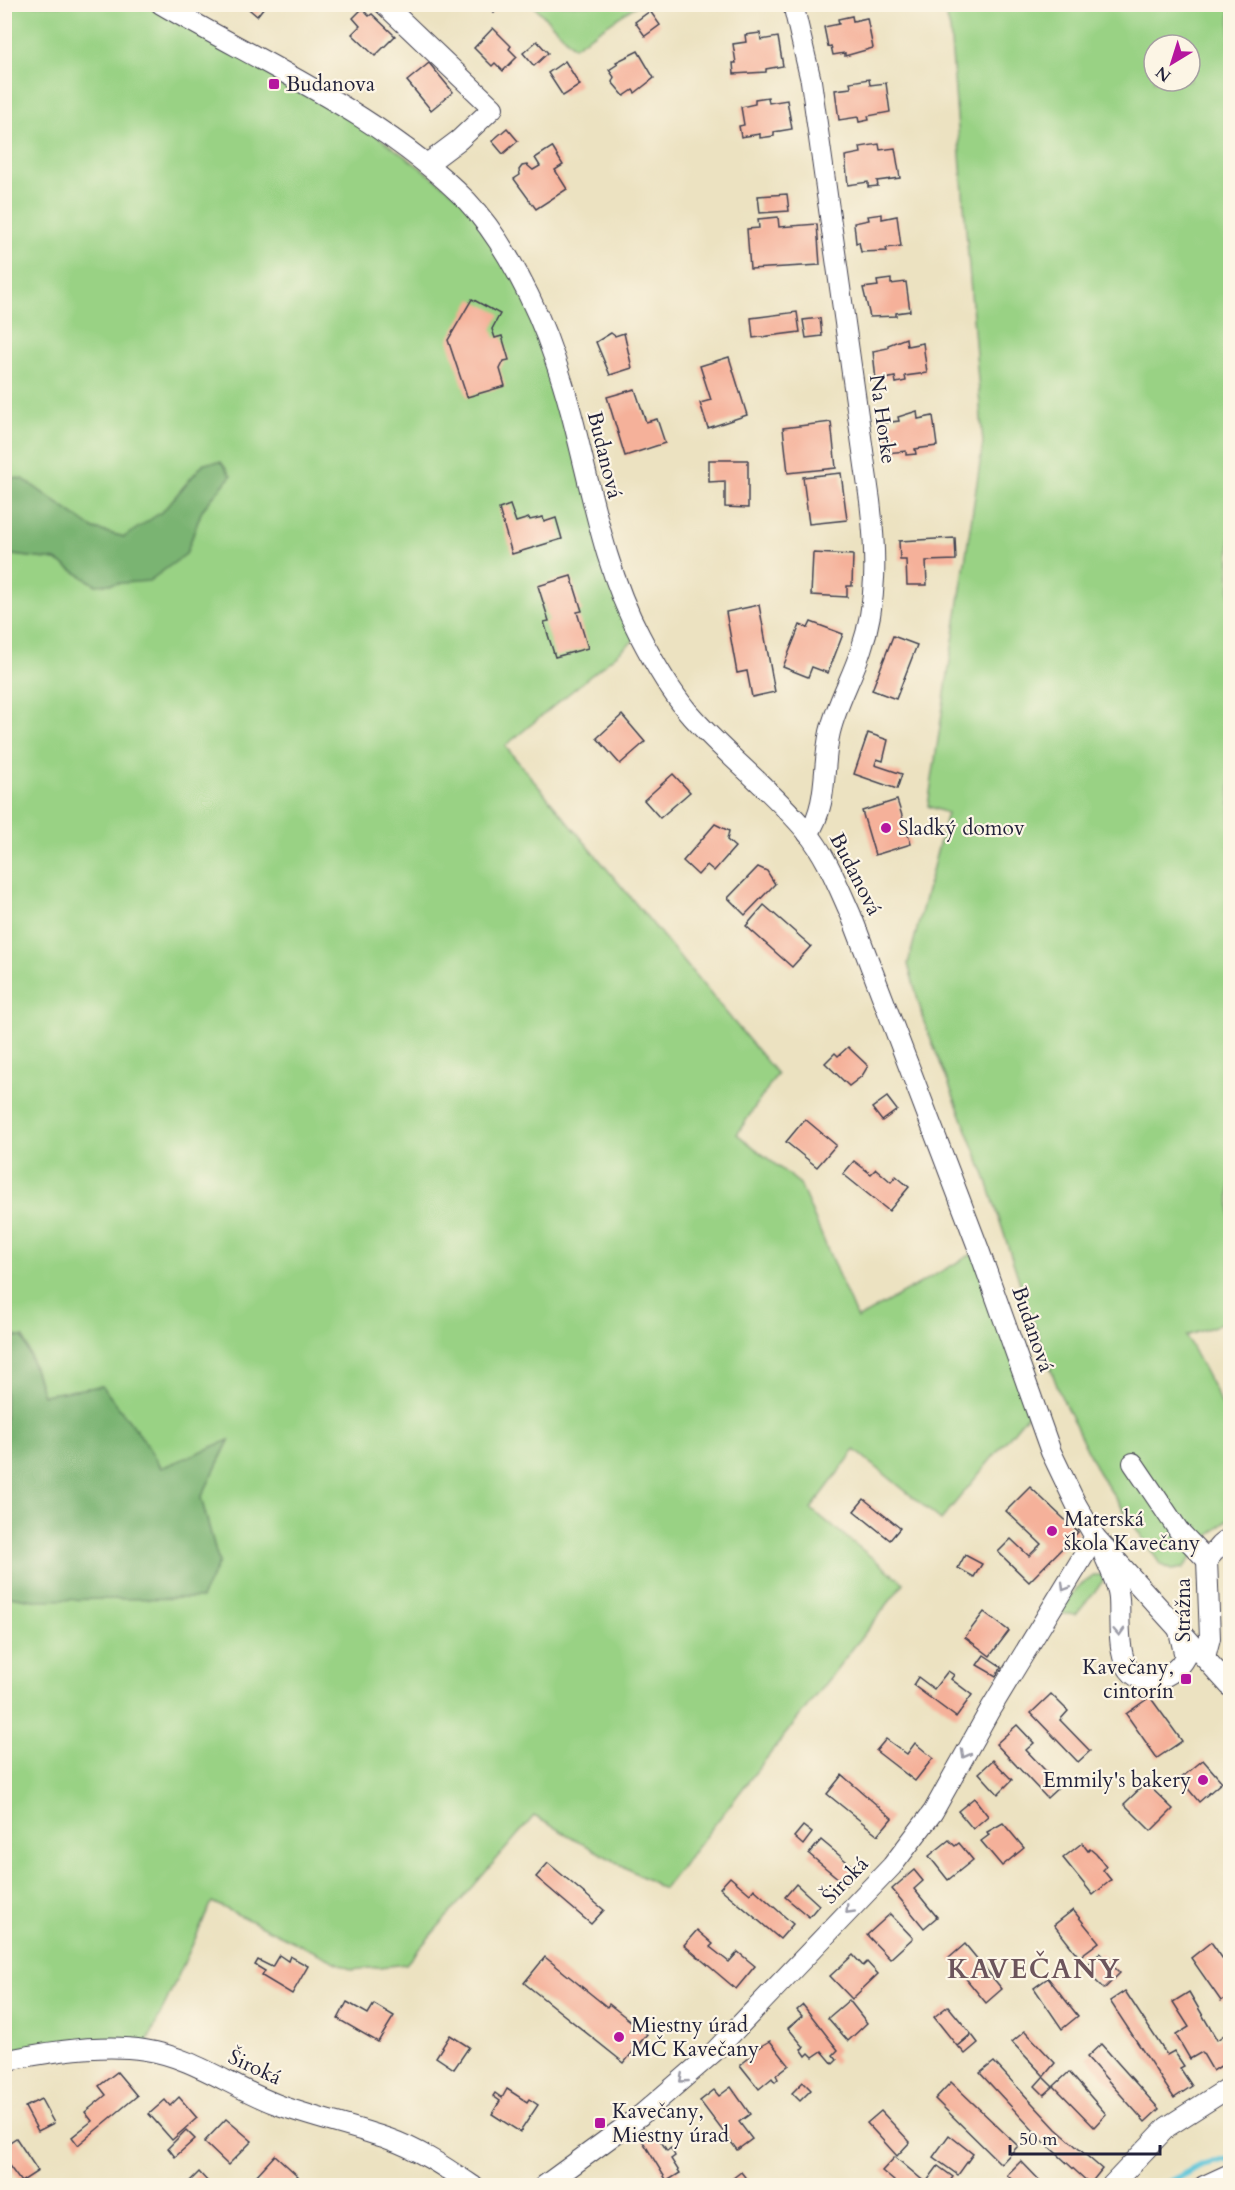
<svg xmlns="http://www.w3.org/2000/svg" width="1235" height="2190" font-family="Cardo,serif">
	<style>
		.green { fill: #99d284; stroke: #5e7a60; stroke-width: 1.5; fill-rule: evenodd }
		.forest { fill: #7ab472; stroke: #4e6b56; stroke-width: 1.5 }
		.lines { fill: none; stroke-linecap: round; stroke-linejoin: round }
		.stream { stroke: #5cc5d9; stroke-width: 6 }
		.building { fill: #f5b19a }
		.minor-casing { stroke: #403f4f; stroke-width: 22 }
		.minor { stroke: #fff; stroke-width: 20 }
		.oneway { stroke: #9c9ca7 }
		.poi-dot { fill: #b5179e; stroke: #fcf5e5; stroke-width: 2 }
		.labels { text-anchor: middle; stroke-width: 4.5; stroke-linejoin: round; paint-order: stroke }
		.poi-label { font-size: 21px; fill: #22223b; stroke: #fcf5e5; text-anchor: start }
		.street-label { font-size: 21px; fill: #22223b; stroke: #fcf5e5 }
		.district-label { font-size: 27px; font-weight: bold; letter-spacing: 1.5px; fill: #6c545c; stroke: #fcf5e5 }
	</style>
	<rect width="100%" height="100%" fill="#fcf5e5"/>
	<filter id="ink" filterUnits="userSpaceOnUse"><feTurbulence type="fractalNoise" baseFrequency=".0167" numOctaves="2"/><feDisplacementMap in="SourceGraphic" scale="12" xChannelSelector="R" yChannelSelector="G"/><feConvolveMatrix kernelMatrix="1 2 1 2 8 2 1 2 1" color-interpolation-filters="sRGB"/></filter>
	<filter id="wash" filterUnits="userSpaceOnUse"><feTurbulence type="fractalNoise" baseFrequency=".008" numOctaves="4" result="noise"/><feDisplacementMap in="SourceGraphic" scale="24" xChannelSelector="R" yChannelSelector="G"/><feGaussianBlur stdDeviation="1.35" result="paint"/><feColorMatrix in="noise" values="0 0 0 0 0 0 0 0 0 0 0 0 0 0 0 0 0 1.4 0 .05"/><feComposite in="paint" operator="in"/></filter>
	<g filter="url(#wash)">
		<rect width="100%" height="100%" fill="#ece2c1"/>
		<g class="green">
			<path d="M5 5H161L327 99 468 203 537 316 639 636 505 746 777 1074 737 1134 800 1184 857 1319 979 1250 1034 1407 941 1520 855 1450 811 1509 904 1583 664 1889 534 1816 406 1964 352 1970 212 1902 144 2050 5 2061V1595L34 1600 219 1563 201 1498 229 1441 161 1468 143 1439 102 1386 43 1395 24 1337 5 1336V554L56 560 96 585 186 554 202 510 231 476 204 463 163 511 125 537 94 529 23 479 5 477Z"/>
			<path d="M533 5H637L574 47Z"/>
			<path d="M943 5H1230V1321L1186 1336 1230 1420V1518L1209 1536 1183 1568 1172 1570 1160 1564 1098 1472 1060 1394 1026 1302 986 1178 924 1022 908 964 947 813 928 806 983 443 950 29ZM1154 45H1190V81H1154Z"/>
			<path d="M1095 1575H1102L1103 1581 1076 1615 1056 1613 1078 1587Z"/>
		</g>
		<g class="forest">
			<path d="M221 462 231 476 202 510 186 554 149 581 96 585 56 560 5 554V477L23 479 94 529 124 537 163 511 204 463Z"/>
			<path d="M5 1336 23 1337 43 1395 102 1386 143 1439 161 1468 229 1440 201 1498 219 1563 201 1598 34 1600 5 1595Z"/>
		</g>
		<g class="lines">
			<path class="stream" d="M1162 2186 1201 2165 1230 2158"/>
		</g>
		<g id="blocks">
			<g class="building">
				<path d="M243 4H261L264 7 257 16Z"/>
				<path d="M486 4H502L494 13Z"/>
				<path d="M362 9 369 16 372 14 395 36 375 56 352 34 360 26 353 18Z"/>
				<path d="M650 11 660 25 645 36 635 22Z"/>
				<path d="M852 16 853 21 867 18 873 48 845 56V53L833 55 831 46 828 47 824 27 839 24 838 19Z"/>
				<path d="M493 28 511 46 509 49 517 57 503 71 495 63 492 66 474 48Z"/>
				<path d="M760 33 761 40 778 37 783 66 766 69V72L734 74 733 63H736L733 44 746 42 745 35Z"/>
				<path d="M537 41 548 53 534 66 523 53Z"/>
				<path d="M638 51 654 78 635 93 633 90 624 96 612 82 614 77 609 70 618 64 616 62Z"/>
				<path d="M565 61 580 85 563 96 548 73Z"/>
				<path d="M429 63 453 92 431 110 407 81Z"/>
				<path d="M869 79 870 85 886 83 890 112 868 116 869 120 859 122 858 117 839 120 835 90 851 88 850 82Z"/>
				<path d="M768 97 769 103 787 100 792 129 774 132V136L760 138V134L741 137 739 126 744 125 741 107 755 104V99Z"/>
				<path d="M507 128 518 141 503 154 492 141Z"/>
				<path d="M879 144 880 150 895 148 900 178 877 181 878 186 868 187V182L848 185 845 156 861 153 860 147Z"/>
				<path d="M552 147 563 165 555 170 567 189 536 209 514 179 520 175 519 170 522 166 527 165 533 170 540 166 535 158Z"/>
				<path d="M787 194 789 211 760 213 758 196Z"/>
				<path d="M882 214V219L897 216 901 246 886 248 887 251 861 252 859 242 856 243 854 223 869 220 868 216Z"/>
				<path d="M778 217 779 227 817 224 820 265 750 269 747 229 759 228 758 219Z"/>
				<path d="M891 279V284L906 282 910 311 896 313V316L870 317 863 288 878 286 877 281Z"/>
				<path d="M472 299 500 314 492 329 495 338 502 336 509 360 504 361 500 369 505 386 467 397 448 340Z"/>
				<path d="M797 312 800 332 753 338 751 318Z"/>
				<path d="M820 318 822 336 806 338 803 320Z"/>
				<path d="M611 333 615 336 624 333 632 368 610 375 596 342Z"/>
				<path d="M906 338 907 346 923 343 927 373 905 376 906 381 896 383 895 377 876 381 873 351 888 348V345Z"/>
				<path d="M729 357 747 415 708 428 700 403 711 400 700 366Z"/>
				<path d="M635 389 646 422 657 419 665 443 625 456 607 397Z"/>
				<path d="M917 411 918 419 933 416 937 446 915 449 916 454 906 455V451L886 453 883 423 899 421 898 417Z"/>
				<path d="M831 422 836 468 788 473 783 428Z"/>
				<path d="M709 460H748V508L725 507V481L709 482Z"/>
				<path d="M841 473 847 520 809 524 803 477Z"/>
				<path d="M510 505 516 522 529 518 530 520 543 517 544 522 556 518 562 539 512 554 499 509Z"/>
				<path d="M955 538 956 560 926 561 927 585H907L906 560H900L899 541Z"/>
				<path d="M813 553 853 555 852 586H847V597L811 595Z"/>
				<path d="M571 576 582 611 577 612 588 648 555 657 544 622 549 621 538 586Z"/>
				<path d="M759 605 775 692 752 697 747 671 737 673 726 612Z"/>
				<path d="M811 622 843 634 828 673 812 667 808 677 783 667 800 625 808 628Z"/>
				<path d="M893 636 917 645 896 699 872 690Z"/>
				<path d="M622 715 645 742 620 764 597 738Z"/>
				<path d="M868 733 888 740 883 761 877 759 875 765 902 774 897 789 854 774Z"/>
				<path d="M673 774 690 792 660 818 644 800Z"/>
				<path d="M897 800 911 844 875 855 862 811Z"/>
				<path d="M715 824 729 831 727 840 735 847 714 871 707 865 698 875 683 861Z"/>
				<path d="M758 867 767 871 775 884 745 915 728 898Z"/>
				<path d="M764 905 811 946 792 967 746 926Z"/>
				<path d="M848 1047 868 1066 862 1076 849 1086 825 1063 835 1053 838 1056Z"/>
				<path d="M887 1097 897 1110 882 1121 872 1108Z"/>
				<path d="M805 1119 836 1145 817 1167 786 1142Z"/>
				<path d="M854 1161 871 1174 876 1169 891 1182 896 1176 909 1187 889 1211 843 1174Z"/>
				<path d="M1030 1487 1078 1532 1029 1582 998 1552 1011 1539 1029 1556 1041 1544 1006 1511Z"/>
				<path d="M864 1499 900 1528 890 1540 854 1511Z"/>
				<path d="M965 1555 982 1564 974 1577 958 1568Z"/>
				<path d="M984 1612 1009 1631 990 1656 965 1637Z"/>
				<path d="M984 1655 1002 1667 996 1676 977 1665Z"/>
				<path d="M948 1671 954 1675 951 1679 972 1695 956 1717 913 1685 918 1677 934 1689Z"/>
				<path d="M1051 1694 1068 1711 1060 1720 1090 1751 1078 1762 1031 1713Z"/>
				<path d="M1150 1697 1182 1741 1157 1758 1126 1714Z"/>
				<path d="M1017 1725 1034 1743 1026 1750 1060 1786 1047 1798 996 1744Z"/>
				<path d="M886 1739 907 1754 915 1743 933 1758 915 1781 876 1751Z"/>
				<path d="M993 1760 1012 1780 998 1794 979 1773Z"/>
				<path d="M1203 1760 1222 1782 1199 1802 1180 1779Z"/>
				<path d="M842 1775 892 1818 878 1835 827 1794Z"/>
				<path d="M1146 1783 1173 1809 1151 1831 1124 1804Z"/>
				<path d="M974 1798 988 1816 973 1829 958 1811Z"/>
				<path d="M1003 1823 1024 1848 1002 1866 981 1841 989 1835 987 1832Z"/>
				<path d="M803 1826 812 1833 803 1845 794 1837Z"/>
				<path d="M821 1840 858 1871 846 1885 809 1854Z"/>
				<path d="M949 1840 955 1846 959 1843 973 1860 948 1880 929 1856Z"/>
				<path d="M1082 1843 1088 1851 1090 1849 1096 1854 1106 1867 1103 1870 1111 1880 1093 1895 1063 1858Z"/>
				<path d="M548 1863 604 1910 591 1924 536 1877Z"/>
				<path d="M914 1870 923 1881 914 1889 937 1917 924 1928 892 1889Z"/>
				<path d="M730 1877 750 1894 754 1889 793 1924 780 1939 720 1888Z"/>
				<path d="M796 1884 819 1905 809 1917 785 1897Z"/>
				<path d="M1073 1910 1099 1942 1079 1957 1054 1925Z"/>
				<path d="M890 1914 913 1938 890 1959 867 1935Z"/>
				<path d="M697 1930 713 1944 710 1947 729 1962 738 1952 755 1966 736 1989 684 1945Z"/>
				<path d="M1211 1942 1230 1969V1995L1221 2001 1191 1958Z"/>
				<path d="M965 1944 1002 1989 986 2003 949 1958Z"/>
				<path d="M1100 1953 1120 1973 1104 1989 1084 1969Z"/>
				<path d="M279 1955 288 1961 290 1956 308 1966 292 1994 262 1976 265 1971 255 1965 258 1960 272 1967Z"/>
				<path d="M853 1955 863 1966 867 1962 878 1974 852 1999 830 1976Z"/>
				<path d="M545 1957 607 2007 609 2004 647 2034 624 2063 524 1983Z"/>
				<path d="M1048 1978 1078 2016 1062 2029 1034 1988Z"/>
				<path d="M1125 1991 1167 2055 1174 2051 1184 2066 1180 2068 1192 2086 1174 2098 1110 2001Z"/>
				<path d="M1189 1992 1217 2040 1224 2035 1230 2046V2060L1213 2071 1202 2052 1190 2059 1176 2035 1189 2027 1173 2002Z"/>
				<path d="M849 2000 867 2023 848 2041 828 2018Z"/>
				<path d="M347 2002 368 2014 374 2004 394 2016 378 2042 338 2019Z"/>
				<path d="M803 2005 838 2050 833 2055 837 2060 833 2064 822 2051 813 2057 809 2053 806 2056 801 2049 804 2047 788 2028 802 2016 797 2010Z"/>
				<path d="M948 2006 971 2034 957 2046 934 2017Z"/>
				<path d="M1025 2031 1055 2063 1044 2076 1012 2042Z"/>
				<path d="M450 2035 469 2047 454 2069 436 2057Z"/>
				<path d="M972 2035 978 2043 965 2054 958 2046Z"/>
				<path d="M770 2041 789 2065 776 2075 778 2079 775 2082 772 2078 759 2089 740 2065 754 2054 752 2051Z"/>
				<path d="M1101 2044 1159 2109 1145 2122 1087 2057Z"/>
				<path d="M994 2062 1056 2129 1102 2169 1090 2184 1044 2142 980 2073Z"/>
				<path d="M117 2072 137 2096 78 2145 72 2137 92 2121 85 2112 106 2095 99 2086Z"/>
				<path d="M1069 2072 1106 2114 1094 2127 1054 2086Z"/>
				<path d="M1043 2077 1053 2087 1044 2095 1035 2086Z"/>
				<path d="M803 2082 811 2090 800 2101 792 2093Z"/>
				<path d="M951 2082 1018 2146 1001 2164 935 2099Z"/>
				<path d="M731 2087 750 2114 739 2122 752 2139 737 2150 700 2101 714 2090 719 2096Z"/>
				<path d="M507 2089 527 2102 529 2099 538 2105 520 2132 492 2114 500 2101 493 2096 495 2093 502 2098Z"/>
				<path d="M179 2097 197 2118 172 2140 149 2114 165 2100 170 2106Z"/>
				<path d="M41 2099 54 2123 38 2131 25 2107Z"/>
				<path d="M881 2111 910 2142 897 2156 867 2123Z"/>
				<path d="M226 2119 252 2141 228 2165 204 2142Z"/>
				<path d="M186 2130 195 2139 175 2157 168 2148Z"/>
				<path d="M655 2132 667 2151 671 2148 675 2156 671 2159 680 2173 667 2181 642 2140Z"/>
				<path d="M949 2135 973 2154 958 2175 933 2157Z"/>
				<path d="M16 2138 38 2171 21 2182 4 2159V2146Z"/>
				<path d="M275 2155 298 2176 290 2186H263L255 2177Z"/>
				<path d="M895 2157 927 2184 900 2186 882 2171Z"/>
				<path d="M1021 2161 1045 2186H1018L1007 2175Z"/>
				<path d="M938 2166 953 2177 946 2186H934L927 2181Z"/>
				<path d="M199 2172 209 2183 207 2186H185Z"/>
				<path d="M741 2172 752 2186H723Z"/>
			</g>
		</g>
	</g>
	<g filter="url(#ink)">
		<use href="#blocks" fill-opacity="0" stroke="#403f4f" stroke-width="1.5"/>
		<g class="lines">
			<g class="minor-casing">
				<g id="minor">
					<path d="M161 4C263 64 384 116 467 201 504 240 537 306 554 357 587 449 594 549 640 636 654 663 669 689 688 712 724 754 770 788 806 831 826 855 838 886 851 915L979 1250 1051 1452 1076 1504 1095 1537 1230 1686"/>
					<path d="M384 4 493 108 459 140 427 164"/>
					<path d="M793 4 811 81 870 501C876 552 878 601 861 650 852 678 837 703 830 732 822 765 829 804 808 834"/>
					<path d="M1133 1463 1179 1531 1207 1560"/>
					<path d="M1104 1555C1110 1569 1118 1584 1119 1599 1121 1625 1112 1687 1157 1679 1170 1676 1179 1668 1185 1657L1179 1631"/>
					<path d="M1205 1657 1210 1638 1207 1560 1220 1545 1230 1537"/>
					<path d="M4 2061C46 2052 103 2043 145 2050 193 2057 231 2087 276 2104 313 2118 352 2126 389 2139 420 2150 446 2168 473 2186"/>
					<path d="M544 2186 641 2115 715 2051 892 1866 933 1812 991 1708 1095 1537"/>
					<path d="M1111 2186 1167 2127 1230 2087"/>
					<path d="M1204 2186 1230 2174"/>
				</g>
			</g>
			<use href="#minor" class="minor"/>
		</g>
		<defs><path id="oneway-chevron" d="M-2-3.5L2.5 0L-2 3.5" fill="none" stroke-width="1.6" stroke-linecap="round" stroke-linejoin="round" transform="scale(1.5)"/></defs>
		<g class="oneway">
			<use href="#oneway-chevron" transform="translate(1065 1587) rotate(121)"/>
			<use href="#oneway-chevron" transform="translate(1119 1632) rotate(87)"/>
			<use href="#oneway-chevron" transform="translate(965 1754) rotate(119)"/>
			<use href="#oneway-chevron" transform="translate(849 1910) rotate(134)"/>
			<use href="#oneway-chevron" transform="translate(683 2079) rotate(139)"/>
		</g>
	</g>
	<g class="poi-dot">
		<rect x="268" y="78" width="12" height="12" rx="3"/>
		<circle cx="886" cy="828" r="6"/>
		<circle cx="1052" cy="1531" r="6"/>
		<rect x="1180" y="1673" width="12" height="12" rx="3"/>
		<circle cx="1203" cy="1780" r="6"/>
		<circle cx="619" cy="2037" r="6"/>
		<rect x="594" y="2117" width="12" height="12" rx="3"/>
	</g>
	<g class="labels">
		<g class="poi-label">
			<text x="286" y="91">Budanova</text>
			<text x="898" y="835">Sladký domov</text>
			<text x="1064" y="1526">Materská<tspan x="1064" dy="24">škola Kavečany</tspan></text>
			<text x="1174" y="1674" text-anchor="end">Kavečany,<tspan x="1174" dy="24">cintorín</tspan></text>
			<text x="1191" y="1787" text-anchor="end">Emmily's bakery</text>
			<text x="631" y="2032">Miestny úrad<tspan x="631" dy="24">MČ Kavečany</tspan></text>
			<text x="612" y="2118">Kavečany,<tspan x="612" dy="24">Miestny úrad</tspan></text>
		</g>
		<g class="street-label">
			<text transform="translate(883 419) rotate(82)" y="7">Na Horke</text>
			<text transform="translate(605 455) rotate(76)" y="7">Budanová</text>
			<text transform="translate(856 874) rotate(63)" y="7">Budanová</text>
			<text transform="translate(1033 1329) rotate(71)" y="7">Budanová</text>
			<text transform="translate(1183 1610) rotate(-90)" y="7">Strážna</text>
			<text transform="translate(845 1880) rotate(-46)" y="7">Široká</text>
			<text transform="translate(255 2067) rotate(25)" y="7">Široká</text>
		</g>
		<g class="district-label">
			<text x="1034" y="1978">KAVEČANY</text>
		</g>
	</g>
	<rect width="1235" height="2190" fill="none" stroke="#fcf5e5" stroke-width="24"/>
	<g transform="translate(1172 63) rotate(218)"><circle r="28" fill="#fcf5e5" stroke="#a5a1a1" stroke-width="1.5"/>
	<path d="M0-4.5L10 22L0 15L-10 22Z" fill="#b5179e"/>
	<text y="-9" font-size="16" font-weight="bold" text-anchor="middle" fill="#22223b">N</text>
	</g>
	<path d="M1010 2145v9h150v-9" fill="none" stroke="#22223b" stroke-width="3"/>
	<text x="1019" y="2145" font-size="18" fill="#22223b" stroke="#fcf5e5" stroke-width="4.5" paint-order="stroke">50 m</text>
</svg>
